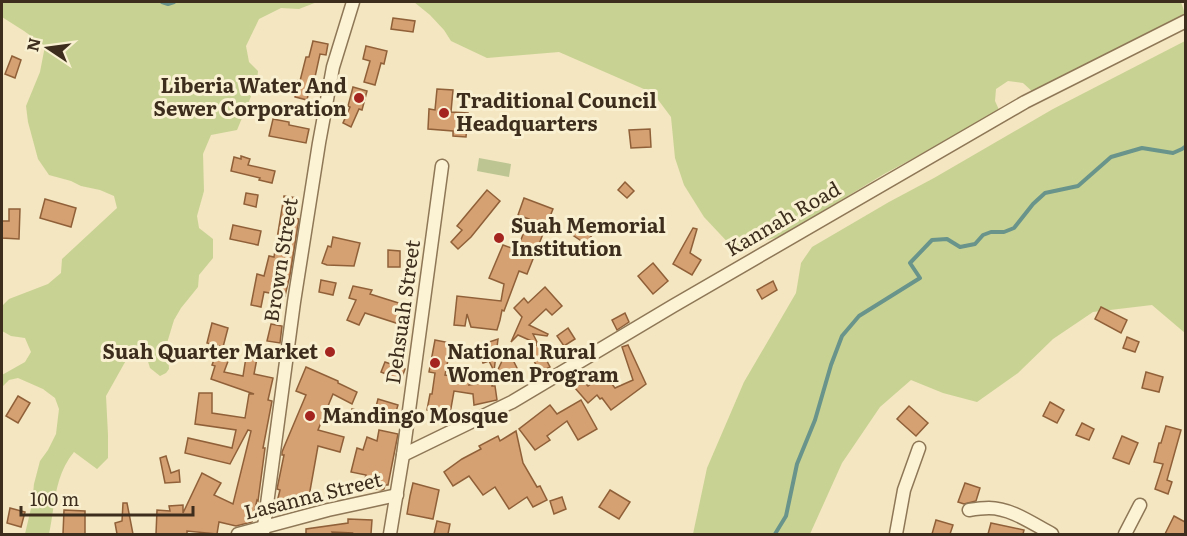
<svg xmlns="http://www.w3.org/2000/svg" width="1187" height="536" font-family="Literata,serif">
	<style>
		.green { fill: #c8d293 }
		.cemetery { fill: #bdc693 }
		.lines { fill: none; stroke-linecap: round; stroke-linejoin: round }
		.stream { stroke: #69948b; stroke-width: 4 }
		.building { fill: #d5a072; stroke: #906039; stroke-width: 1.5 }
		.minor-casing { stroke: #8e7756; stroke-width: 15 }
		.minor { stroke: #fcf3d5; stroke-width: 12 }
		.poi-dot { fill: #a4241f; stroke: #f9f0d1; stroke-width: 2 }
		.labels { text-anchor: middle; stroke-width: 6; stroke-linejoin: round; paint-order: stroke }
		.poi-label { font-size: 20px; font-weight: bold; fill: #3c2d1c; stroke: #f9f0d1; text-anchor: start }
		.street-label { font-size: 20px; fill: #3c2d1c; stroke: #f9f0d1 }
	</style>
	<rect width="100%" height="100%" fill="#f3e6c0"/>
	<g class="green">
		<path d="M2 2H317L299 9 281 8 259 19 246 46 249 62 258 71 257 82 237 130 211 135 203 154 204 191 197 216 199 228 213 239V258L199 275 198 287 181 308 174 320 167 343 169 369 166 373 160 376 150 368 146 355 139 350 129 355 106 396 108 435V458L97 469 74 452C54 476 55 506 49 534H25L32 504 34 484 40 461 48 450 56 434 59 409 55 398 43 389 18 378 9 380 2 387V375L25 362 31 352 25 338 11 336 2 331V306L9 299 48 284 61 273 62 259 117 208 114 196 100 190 81 186 71 181 49 175 38 159 28 122 26 106 40 72 45 46 24 31 2 17Z"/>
		<path d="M414 2H1181L1185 14 1034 93 1023 83 1008 81 996 89 995 101 1000 112 884 174 782 236 734 249 704 217 684 185 675 158 671 117 653 93 559 52 487 58 451 41 444 30 430 15Z"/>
		<path d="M1185 41V333L1152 305 1093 312 1053 339 1018 373 977 402 943 393 911 380 880 407 842 463 810 534H693L707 468 744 382 796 293 801 263 812 247 889 202 934 178 1053 109Z"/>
	</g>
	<path class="cemetery" d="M479 158 511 164 509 177 477 171Z"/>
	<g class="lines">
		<g class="stream">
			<path d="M162 2 168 4 174 2"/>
			<path d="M775 534 786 516 797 464 815 420 831 365 842 336 859 316 920 278 910 263 932 240 947 239 960 247 975 244 983 235 991 232H1004L1014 228 1033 204 1045 193 1078 186 1111 157 1142 148 1173 153 1182 149 1186 146"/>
		</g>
	</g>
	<g class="building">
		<path d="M393 18 415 21 413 32 391 29Z"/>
		<path d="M313 41 328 44 326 55 320 54 315 77 312 76 307 100 295 97 298 80 300 81 306 57H309Z"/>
		<path d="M366 46 387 51 384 64 381 63 375 85 364 82 370 61 363 59Z"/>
		<path d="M12 56 21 60 15 78 5 74Z"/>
		<path d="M353 87 367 91 362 110 359 109 351 127 343 123 350 107 348 106Z"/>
		<path d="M437 89 453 90 451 112 468 113 466 137 453 136V131L428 129 429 109 435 110Z"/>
		<path d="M273 119 289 122V125L309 129 306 143 269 136Z"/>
		<path d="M650 129 651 147 631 148 629 130Z"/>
		<path d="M241 156 250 159 248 165 275 171 272 183 259 180 260 178 231 171 234 157 241 159Z"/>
		<path d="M625 182 634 191 627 198 618 190Z"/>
		<path d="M487 190 500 201 471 237 458 249 451 242 462 230 457 226Z"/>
		<path d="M246 193 258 195 256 207 244 204Z"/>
		<path d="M284 196 297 198 294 218 299 219 290 275 285 296 264 292 261 307 251 305 257 274 264 276 269 256 274 257Z"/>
		<path d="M524 198 553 209 527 274 519 271 504 311 502 310 500 320 497 330 471 327 467 314 465 326 454 325 457 296 501 301 504 284 489 278 503 245 517 250 529 219 518 215Z"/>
		<path d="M45 199 76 208 71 227 40 218Z"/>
		<path d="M9 209H20L19 239 2 238V221H9Z"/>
		<path d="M579 217 596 229 586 244 568 232Z"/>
		<path d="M233 225 261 231 258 245 230 239Z"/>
		<path d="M693 228 697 229 690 253 701 260 692 275 673 264Z"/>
		<path d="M333 237 360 243 354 266 327 265 322 263 328 246 331 247Z"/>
		<path d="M388 250 400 251V267H388Z"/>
		<path d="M653 263 668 281 653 294 638 276Z"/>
		<path d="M321 280 336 283 333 295 319 292Z"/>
		<path d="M773 281 777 290 762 299 757 290Z"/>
		<path d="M353 286 372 290 370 294 405 305 399 324 365 313 359 325 347 320 356 300 349 298Z"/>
		<path d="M545 287 562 306 552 315 546 309 529 325 548 334 547 336 533 334 538 344 518 335 511 342 522 317 514 308 524 298 528 303Z"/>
		<path d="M1101 307 1127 320 1121 333 1095 319Z"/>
		<path d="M625 313 629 322 617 330 612 320Z"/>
		<path d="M212 323 228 328 223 347 207 343Z"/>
		<path d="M271 324 282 326 280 343 267 341Z"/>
		<path d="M568 328 575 339 564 346 557 336Z"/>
		<path d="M1127 337 1139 342 1135 352 1123 348Z"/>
		<path d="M498 339 494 371 489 361 483 363 477 346Z"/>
		<path d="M435 340 461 345 459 357 449 355 445 375 470 378 469 385 493 381 492 386H495L497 400 474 405 473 394 454 391 450 414 427 410 430 394H432L435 373 429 372Z"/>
		<path d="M538 344 550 367 540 372 528 350Z"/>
		<path d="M628 345 646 384 611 410 602 398 600 399 597 395 588 403 575 388 583 381 588 386 604 374 615 388 633 380 622 347Z"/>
		<path d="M247 351 258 353 254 374 273 378 268 400 272 401 263 448H265L258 501 257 500 252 522 236 526 219 522 217 534 187 531V534H156L157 510 170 511 169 506 183 505V513L202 473 221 483 214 495 233 504 251 431 248 430 230 464 185 453 188 438 232 448 236 430 195 424 199 393H212V413L245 418 249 394H254L211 379 215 366 212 365 217 352 230 356 224 372 243 376Z"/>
		<path d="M511 356 520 374 501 383 496 374 502 361Z"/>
		<path d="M385 362 405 369 401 380 381 372Z"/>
		<path d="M306 367 338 381V383L357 392 352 404 333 394 318 430 344 437 340 452 318 446 308 502 302 507 277 502 280 490 277 489 284 455H282V452L306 395 296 391Z"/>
		<path d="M1146 372 1163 377 1159 392 1142 388Z"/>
		<path d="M18 396 30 403 18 423 6 416Z"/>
		<path d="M378 399 398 405 395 415 388 413 385 422 373 418Z"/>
		<path d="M581 400 597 429 578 440 567 421 547 436 550 440 535 450 519 429 550 405 557 414Z"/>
		<path d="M1050 402 1064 410 1057 423 1043 416Z"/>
		<path d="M909 406 928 423 916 436 897 419Z"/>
		<path d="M352 409 364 412 361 425 349 423Z"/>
		<path d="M1082 423 1094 429 1089 440 1076 435Z"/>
		<path d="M1166 426 1181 430 1167 480 1172 482 1168 494 1155 489 1163 464 1154 462 1159 443H1161Z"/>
		<path d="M379 430 398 434 388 485H385L384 489 382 490 365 487 366 483 364 482 366 475 351 472 357 448 363 450 367 437 377 441Z"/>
		<path d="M516 431 523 463 537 487 540 486 547 500 533 507 527 497 509 509 495 487 483 495 469 476 453 486 444 472 462 459 481 449 479 446 498 436 500 441Z"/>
		<path d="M1122 436 1138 443 1129 464 1113 458Z"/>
		<path d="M166 456 171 473 179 470 180 482 165 483 160 458Z"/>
		<path d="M413 483 439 490 433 519 407 514 410 496Z"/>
		<path d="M965 483 980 488 976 501 964 504 958 502Z"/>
		<path d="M610 490 630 502 619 519 599 507Z"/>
		<path d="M562 497 566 509 554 514 550 501Z"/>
		<path d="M123 503H127L133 534H117L115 523 122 521Z"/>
		<path d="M10 508 25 512 21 527 7 523Z"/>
		<path d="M64 510 85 511V534H63Z"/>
		<path d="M1174 516 1185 522V534H1165Z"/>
		<path d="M348 519 372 520 371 534H351L352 533 332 532 333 534H306V529L348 523Z"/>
		<path d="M936 520 953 525 950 534H932Z"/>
		<path d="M437 521 450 524 448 534H434Z"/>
		<path d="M991 523 1024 530 1023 534H988Z"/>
	</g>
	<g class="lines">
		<g class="minor-casing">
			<g id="minor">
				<path d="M403 455 512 402 673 306 1025 102 1186 21"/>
				<path d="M969 510C975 509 982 508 989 508 1011 508 1033 524 1052 534"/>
				<path d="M238 534 328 510 397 495"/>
				<path d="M263 534 294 302 319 143 333 67 353 2"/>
				<path d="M390 534 403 455 442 166"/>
				<path d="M896 534 904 490 919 448"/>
				<path d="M1125 534 1140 505"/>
			</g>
		</g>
		<use href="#minor" class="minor"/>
	</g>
	<g class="poi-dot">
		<circle cx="359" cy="98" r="6"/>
		<circle cx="444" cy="113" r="6"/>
		<circle cx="499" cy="238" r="6"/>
		<circle cx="330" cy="352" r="6"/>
		<circle cx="435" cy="363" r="6"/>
		<circle cx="310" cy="416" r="6"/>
	</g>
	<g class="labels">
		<g class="poi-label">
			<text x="347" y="93" text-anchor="end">Liberia Water And<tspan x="347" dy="23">Sewer Corporation</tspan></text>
			<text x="456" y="108">Traditional Council<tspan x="456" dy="23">Headquarters</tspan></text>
			<text x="511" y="233">Suah Memorial<tspan x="511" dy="23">Institution</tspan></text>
			<text x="318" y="359" text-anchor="end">Suah Quarter Market</text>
			<text x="447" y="359">National Rural<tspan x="447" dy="23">Women Program</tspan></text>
			<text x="322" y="423">Mandingo Mosque</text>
		</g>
		<g class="street-label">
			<text transform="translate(783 219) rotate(-30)" y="7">Kannah Road</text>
			<text transform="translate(281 260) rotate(-81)" y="7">Brown Street</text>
			<text transform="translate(403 312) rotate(-82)" y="7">Dehsuah Street</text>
			<text transform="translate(313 496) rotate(-14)" y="7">Lasanna Street</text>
		</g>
	</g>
	<rect width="1187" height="536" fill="none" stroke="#3c2d1c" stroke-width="6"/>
	<g transform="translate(48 48) rotate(283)" stroke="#f9f0d1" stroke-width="4.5" paint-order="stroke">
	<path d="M0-4.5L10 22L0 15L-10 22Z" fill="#3c2d1c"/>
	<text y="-9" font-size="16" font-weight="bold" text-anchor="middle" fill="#3c2d1c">N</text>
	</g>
	<path d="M21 506v9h172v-9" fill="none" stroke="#3c2d1c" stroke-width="3"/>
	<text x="30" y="506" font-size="18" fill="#3c2d1c" stroke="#f9f0d1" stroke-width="4.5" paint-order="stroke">100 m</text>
</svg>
